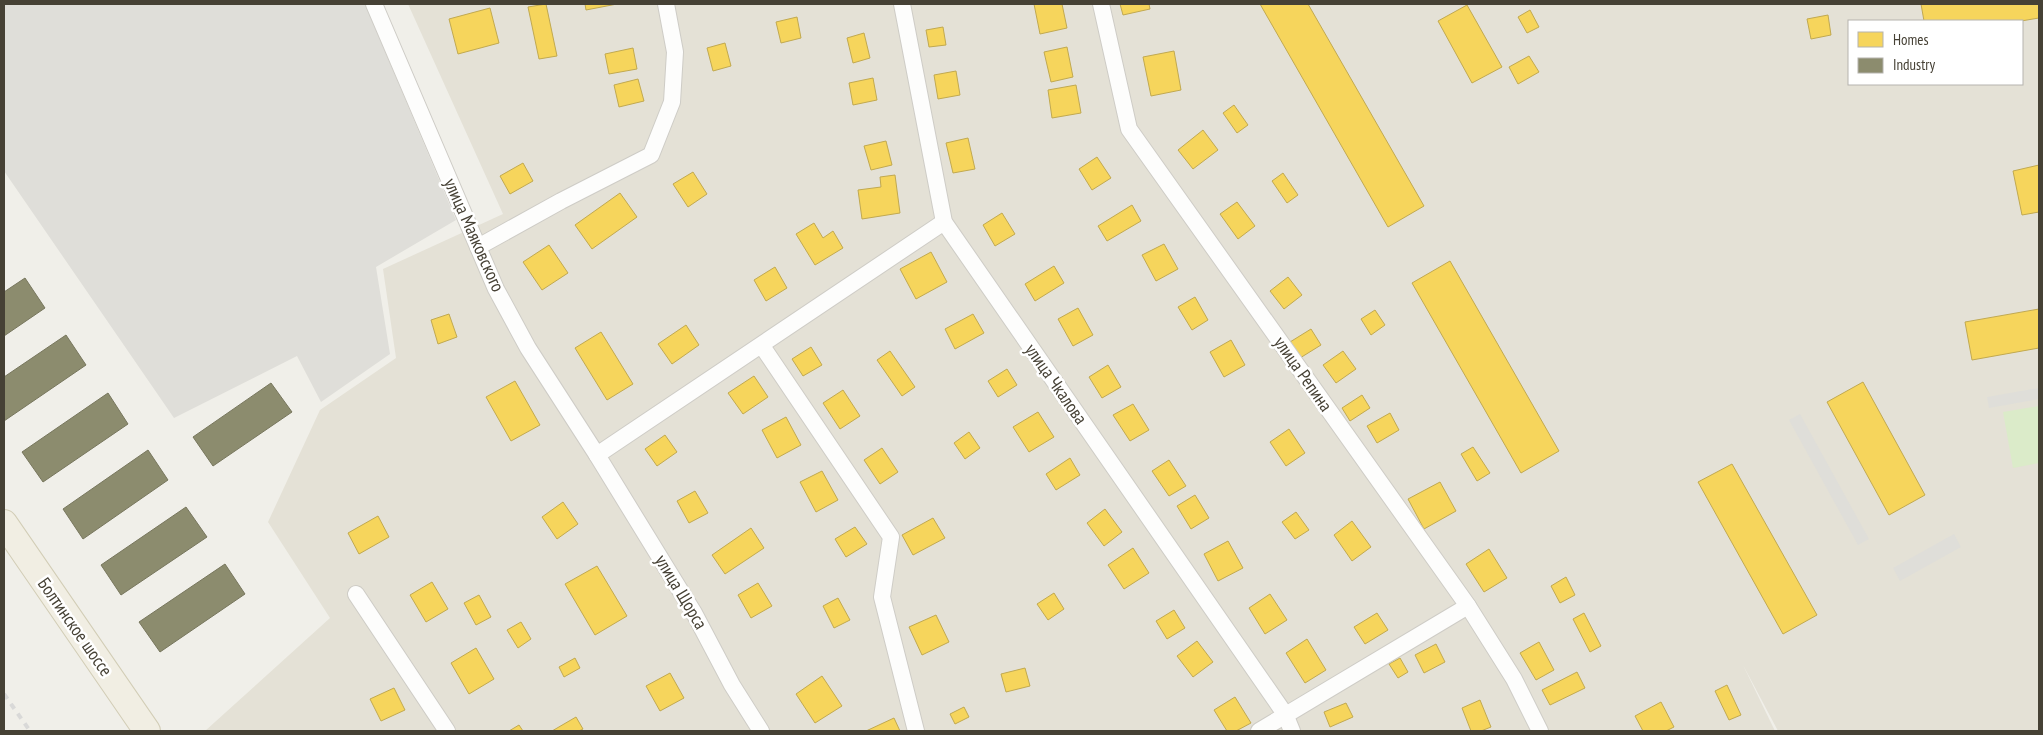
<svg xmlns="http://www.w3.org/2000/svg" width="2043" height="735" font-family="'PT Sans Narrow',sans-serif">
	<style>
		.residential { fill: #e4e1d6; fill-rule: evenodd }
		.green { fill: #dbebc9 }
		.parking { fill: #dfded9 }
		.homes { fill: #f6d55c; stroke: #c1a950 }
		.industry { fill: #8c8c6e; stroke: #77765d }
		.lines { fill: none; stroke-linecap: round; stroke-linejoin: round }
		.street-casing { stroke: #ceccc6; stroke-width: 18 }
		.primary-casing { stroke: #d2cdb6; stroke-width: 28 }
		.street { stroke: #fdfdfc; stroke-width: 16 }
		.primary { stroke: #f1eee3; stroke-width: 26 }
		.rail { stroke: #d9d9d8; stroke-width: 4; stroke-dasharray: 6 6; stroke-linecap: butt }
		.labels { text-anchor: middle; stroke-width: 5; stroke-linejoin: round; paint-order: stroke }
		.street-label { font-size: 18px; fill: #464135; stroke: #fff }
	</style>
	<rect width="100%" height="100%" fill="#f0efe9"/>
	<path class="residential" d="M408 4H2039V731H1778L1743 665 1775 731H205L330 618 268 522 320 410 396 358 383 269 503 214ZM1849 21H2022V84H1849Z"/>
	<path class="green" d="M2039 406V463L2013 468 2003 412Z"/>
	<g class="parking">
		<path d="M4 4H365L456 220 376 267 390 354 321 402 297 356 174 418 4 171Z"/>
		<path d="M2039 388V399L1989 408 1987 397Z"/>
		<path d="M1800 414 1869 539 1858 545 1789 420Z"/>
		<path d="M1954 534 1961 547 1900 581 1893 568Z"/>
	</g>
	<g class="homes">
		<path d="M546 4 557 56 539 59 528 7Z"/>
		<path d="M585 4H617L586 10Z"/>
		<path d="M1034 4H1062L1067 28 1040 34Z"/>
		<path d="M1120 4H1149L1150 9 1123 15Z"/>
		<path d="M1260 4H1308L1424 206 1388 227Z"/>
		<path d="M1921 4H2039V18L2021 21H1924Z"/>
		<path d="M1467 5 1502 67 1472 83 1438 21Z"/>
		<path d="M490 8 499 43 458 54 449 19Z"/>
		<path d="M1530 10 1539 27 1527 33 1518 17Z"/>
		<path d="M1828 15 1831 35 1811 39 1807 19Z"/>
		<path d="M797 17 801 38 781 43 776 22Z"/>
		<path d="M943 27 946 45 929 47 926 30Z"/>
		<path d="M864 33 870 58 853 63 847 38Z"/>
		<path d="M725 43 731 66 713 71 707 48Z"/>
		<path d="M1067 47 1073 77 1051 82 1044 52Z"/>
		<path d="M633 48 637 69 609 74 605 54Z"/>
		<path d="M1174 51 1181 90 1151 96 1143 57Z"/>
		<path d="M1529 56 1539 72 1518 84 1509 67Z"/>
		<path d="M956 71 960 95 938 99 934 75Z"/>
		<path d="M873 78 877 100 853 105 849 83Z"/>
		<path d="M638 79 644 101 619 107 614 85Z"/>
		<path d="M1076 85 1081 113 1052 118 1048 90Z"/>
		<path d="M1234 105 1248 125 1237 133 1223 113Z"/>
		<path d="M1203 130 1218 150 1193 169 1178 150Z"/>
		<path d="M968 138 975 169 953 173 946 143Z"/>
		<path d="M886 141 892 165 871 170 864 146Z"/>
		<path d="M1097 157 1111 178 1092 190 1079 169Z"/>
		<path d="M523 163 533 181 510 194 500 176Z"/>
		<path d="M2039 165V212L2022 215 2013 171Z"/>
		<path d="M693 172 707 194 688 207 673 184Z"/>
		<path d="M1283 173 1298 195 1287 203 1272 181Z"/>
		<path d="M895 175 900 213 862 219 858 190 881 187 880 177Z"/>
		<path d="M620 193 637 217 592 249 575 225Z"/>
		<path d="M1237 202 1255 226 1238 239 1220 214Z"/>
		<path d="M1132 205 1141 221 1107 241 1098 226Z"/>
		<path d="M1002 213 1015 234 995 246 983 225Z"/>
		<path d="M814 223 823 238 833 231 843 248 815 265 796 234Z"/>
		<path d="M1164 244 1178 269 1156 281 1142 255Z"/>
		<path d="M549 245 568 273 542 290 523 262Z"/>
		<path d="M931 252 947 282 916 299 900 269Z"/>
		<path d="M1450 261 1559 451 1521 473 1412 283Z"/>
		<path d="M1054 266 1064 283 1035 301 1025 284Z"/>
		<path d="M775 267 787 288 766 301 754 280Z"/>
		<path d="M1288 277 1302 295 1284 309 1270 291Z"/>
		<path d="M1195 297 1208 320 1192 330 1178 307Z"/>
		<path d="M1078 308 1093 335 1073 346 1058 319Z"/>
		<path d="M2039 309V348L1972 360 1965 322Z"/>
		<path d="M1375 310 1385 325 1371 335 1361 319Z"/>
		<path d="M449 314 457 337 438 344 431 320Z"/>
		<path d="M973 314 984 333 955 349 945 329Z"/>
		<path d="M686 325 699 345 672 364 658 344Z"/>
		<path d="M1311 329 1321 345 1300 358 1290 342Z"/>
		<path d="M601 332 633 384 607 400 575 348Z"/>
		<path d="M1231 340 1245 365 1224 377 1210 352Z"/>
		<path d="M811 347 822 365 803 376 792 359Z"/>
		<path d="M890 351 915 387 902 396 877 360Z"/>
		<path d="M1343 351 1356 369 1336 383 1323 365Z"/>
		<path d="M1108 365 1121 387 1102 398 1089 377Z"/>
		<path d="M1007 369 1017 385 998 397 988 381Z"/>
		<path d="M754 376 768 397 743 414 728 393Z"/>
		<path d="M515 381 540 425 511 441 486 397Z"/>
		<path d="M1863 382 1925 495 1889 515 1827 402Z"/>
		<path d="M843 390 860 416 840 429 823 403Z"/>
		<path d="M1362 395 1370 408 1350 421 1342 408Z"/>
		<path d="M1133 404 1149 430 1130 441 1113 415Z"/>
		<path d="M1038 412 1054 437 1029 452 1013 427Z"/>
		<path d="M1390 413 1399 430 1377 443 1367 426Z"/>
		<path d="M786 417 801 445 777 458 762 430Z"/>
		<path d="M1289 429 1305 453 1286 466 1270 442Z"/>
		<path d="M969 432 980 448 965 459 954 443Z"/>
		<path d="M665 435 677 452 657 466 645 449Z"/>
		<path d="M1473 447 1490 473 1477 481 1461 454Z"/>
		<path d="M882 448 898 472 880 484 864 460Z"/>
		<path d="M1070 458 1080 475 1056 490 1046 474Z"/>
		<path d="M1169 460 1186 486 1169 496 1152 471Z"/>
		<path d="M1732 464 1817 615 1783 634 1698 482Z"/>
		<path d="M822 471 838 500 816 512 800 482Z"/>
		<path d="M1440 482 1456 511 1424 529 1408 499Z"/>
		<path d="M695 491 708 513 689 523 677 501Z"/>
		<path d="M1195 495 1209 518 1191 529 1177 506Z"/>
		<path d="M563 502 578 524 557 539 542 517Z"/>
		<path d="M1105 509 1122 532 1104 546 1087 523Z"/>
		<path d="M1296 512 1309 530 1295 539 1282 522Z"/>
		<path d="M378 516 389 537 359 554 348 533Z"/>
		<path d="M933 518 945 538 913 555 902 535Z"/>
		<path d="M1352 521 1371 547 1352 561 1334 535Z"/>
		<path d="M855 527 867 544 846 557 835 539Z"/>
		<path d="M751 528 764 548 725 574 712 555Z"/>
		<path d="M1228 541 1243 568 1218 581 1204 554Z"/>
		<path d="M1133 548 1149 573 1124 589 1108 565Z"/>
		<path d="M1489 549 1507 578 1484 592 1466 564Z"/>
		<path d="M597 566 627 616 595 635 565 584Z"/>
		<path d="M1566 577 1575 595 1560 603 1551 586Z"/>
		<path d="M432 582 448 609 426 622 410 595Z"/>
		<path d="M758 583 772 606 751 618 738 595Z"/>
		<path d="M1054 593 1064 609 1048 620 1037 604Z"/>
		<path d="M1270 594 1287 620 1265 634 1249 608Z"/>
		<path d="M479 595 491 617 476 625 464 603Z"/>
		<path d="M838 598 850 620 834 628 823 606Z"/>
		<path d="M1174 610 1185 628 1167 639 1156 621Z"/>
		<path d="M1377 613 1388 630 1365 644 1354 627Z"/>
		<path d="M1584 613 1601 646 1590 652 1573 619Z"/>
		<path d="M936 615 949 642 922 655 909 627Z"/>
		<path d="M521 622 531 639 518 648 507 630Z"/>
		<path d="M1307 639 1326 670 1305 683 1286 653Z"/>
		<path d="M1197 641 1213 662 1193 677 1177 656Z"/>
		<path d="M1539 642 1554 670 1536 680 1520 653Z"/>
		<path d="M1436 644 1445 662 1424 673 1415 655Z"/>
		<path d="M476 648 494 679 469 694 451 663Z"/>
		<path d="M575 658 580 668 564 677 559 667Z"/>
		<path d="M1400 658 1408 672 1398 678 1389 664Z"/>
		<path d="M1025 668 1030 686 1006 692 1001 674Z"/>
		<path d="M1577 672 1585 688 1550 705 1542 690Z"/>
		<path d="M670 673 684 698 660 711 646 686Z"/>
		<path d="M822 676 842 706 815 723 796 694Z"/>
		<path d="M1727 685 1741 715 1729 720 1715 691Z"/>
		<path d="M394 688 405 710 381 721 370 699Z"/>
		<path d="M1235 697 1251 723 1236 731H1227L1214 710Z"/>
		<path d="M1480 700 1491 727 1481 731H1471L1462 708Z"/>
		<path d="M1661 702 1674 727 1666 731H1643L1635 716Z"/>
		<path d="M1346 703 1353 717 1330 727 1324 712Z"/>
		<path d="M964 707 969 717 955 724 950 714Z"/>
		<path d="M576 717 583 729 579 731H552Z"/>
		<path d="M894 718 900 731H866Z"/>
		<path d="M519 725 523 731H509Z"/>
	</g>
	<g class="industry">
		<path d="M25 278 45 308 4 336V292Z"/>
		<path d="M66 335 86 365 4 421V377Z"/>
		<path d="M271 383 292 412 213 466 193 437Z"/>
		<path d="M108 393 128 424 43 482 22 452Z"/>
		<path d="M148 450 168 480 83 539 63 509Z"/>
		<path d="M186 507 207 537 121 595 101 565Z"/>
		<path d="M225 564 245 594 160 652 139 622Z"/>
	</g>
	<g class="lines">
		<g class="street-casing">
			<g id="street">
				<path d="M374 4 496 289 528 348 597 455 694 613 732 685 761 731"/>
				<path d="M902 4 944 222 1285 714 1292 731"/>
				<path d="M1101 4 1129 129 1468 606 1514 679 1540 731"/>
				<path d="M478 247 561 201 651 155 672 102 675 52 666 4"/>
				<path d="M762 346 891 537 882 597 916 731"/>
				<path d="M597 455 944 222"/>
				<path d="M356 594 447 731"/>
				<path d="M1259 731 1468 606"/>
			</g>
		</g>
		<g class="primary-casing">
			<path id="primary" d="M4 523 147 731"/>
		</g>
		<use href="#street" class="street"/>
		<use href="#primary" class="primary"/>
		<path class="rail" d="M4 694 30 731"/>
	</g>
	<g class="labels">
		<g class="street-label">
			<text transform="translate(474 235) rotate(66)" y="6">улица Маяковского</text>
			<text transform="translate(1303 374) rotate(55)" y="6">улица Репина</text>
			<text transform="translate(1056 384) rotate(55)" y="6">улица Чкалова</text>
			<text transform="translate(681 592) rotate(59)" y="6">улица Щорса</text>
			<text transform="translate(75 627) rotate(55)" y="6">Болтинское шоссе</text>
		</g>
	</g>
	<rect width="2043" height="735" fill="none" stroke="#464135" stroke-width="10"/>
	<rect x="1848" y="20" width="175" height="65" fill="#ffffff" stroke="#b5b3ae"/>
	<rect x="1858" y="32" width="25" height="15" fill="#f6d55c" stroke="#b5b3ae"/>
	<text x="1893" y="45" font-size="15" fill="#464135">Homes</text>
	<rect x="1858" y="58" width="25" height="15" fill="#8c8c6e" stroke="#b5b3ae"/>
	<text x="1893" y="70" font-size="15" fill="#464135">Industry</text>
</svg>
